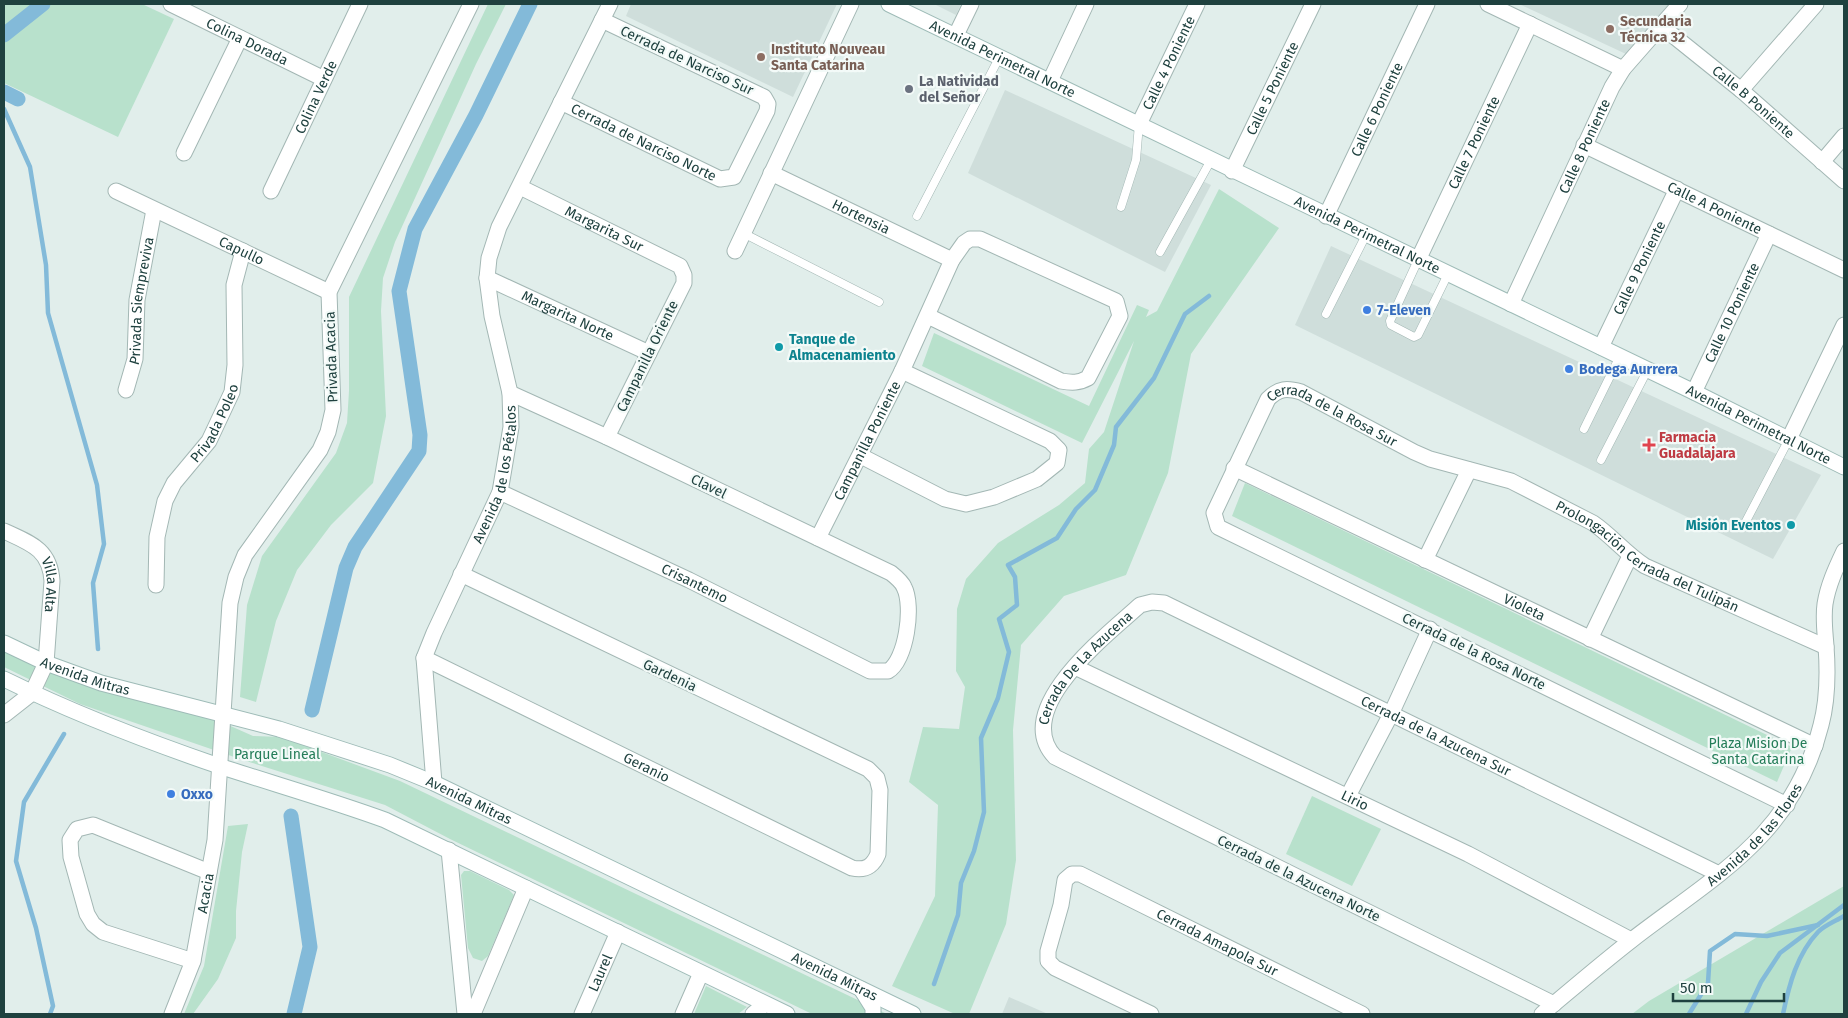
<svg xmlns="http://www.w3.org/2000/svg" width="1848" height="1018" font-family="'Fira Sans',sans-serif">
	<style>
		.built { fill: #cfdedb }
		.green { fill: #b8e1cc }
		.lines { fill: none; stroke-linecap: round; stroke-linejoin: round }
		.stream { stroke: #83bad9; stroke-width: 4.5 }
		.canal { stroke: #83bad9; stroke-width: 15 }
		.lane-casing { stroke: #a3b7b4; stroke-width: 9 }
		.street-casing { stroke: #a3b7b4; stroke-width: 17 }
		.secondary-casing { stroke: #9ebbb7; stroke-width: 17 }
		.lane { stroke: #fff; stroke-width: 8 }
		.street { stroke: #fff; stroke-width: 15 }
		.secondary { stroke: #fff; stroke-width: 15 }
		.education-dot { fill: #8d6e63; stroke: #f3faf8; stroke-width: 2 }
		.worship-dot { fill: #6b7280; stroke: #f3faf8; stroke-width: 2 }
		.shop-dot { fill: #3f7fe0; stroke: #f3faf8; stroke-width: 2 }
		.culture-dot { fill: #0f9aa8; stroke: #f3faf8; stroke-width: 2 }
		.health-dot { fill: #e0444e; stroke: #f3faf8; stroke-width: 2 }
		.labels { text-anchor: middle; stroke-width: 4.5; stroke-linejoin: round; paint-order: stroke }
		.education-label { font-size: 14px; font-weight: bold; fill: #785e54; stroke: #f3faf8; text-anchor: start }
		.street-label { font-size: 14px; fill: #1f413f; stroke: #f3faf8 }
		.worship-label { font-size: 14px; font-weight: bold; fill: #5b616d; stroke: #f3faf8; text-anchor: start }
		.shop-label { font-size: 14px; font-weight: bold; fill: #366cbe; stroke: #f3faf8; text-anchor: start }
		.culture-label { font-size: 14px; font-weight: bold; fill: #0d838f; stroke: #f3faf8; text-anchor: start }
		.health-label { font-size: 14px; font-weight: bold; fill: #be3a42; stroke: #f3faf8; text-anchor: start }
		.park-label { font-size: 14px; fill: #247d59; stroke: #f3faf8 }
	</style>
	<rect width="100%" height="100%" fill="#e1eeeb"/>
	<g class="built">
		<path d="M631 4H837L793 97 626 16Z"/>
		<path d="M934 4H961L956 15Z"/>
		<path d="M1519 4H1669L1626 54Z"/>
		<path d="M1005 90 1211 185 1165 272 968 173Z"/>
		<path d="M1331 246 1821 475 1773 559 1295 325Z"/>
		<path d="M1009 997 1048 1014H1002Z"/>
	</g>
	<g class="green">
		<path d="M4 4H142L174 19 118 137 4 83Z"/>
		<path d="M488 4H506L476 64 395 242 383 278 381 311 386 416 373 483 331 525 297 570 276 621 256 702 240 697 247 605 262 556 336 453 347 423 349 391V297Z"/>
		<path d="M1219 189 1279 228 1191 354 1168 473 1126 575 1064 596 1021 645 1013 730 1016 860 1006 924 969 1014H955L892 986 935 896 938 805 909 782 923 727 959 729 965 687 956 671 957 609 966 579 998 543 1059 505 1085 483 1089 449 1104 432 1134 341 1082 443 922 366 934 333 1089 406 1137 305 1149 310 1146 317 1157 311Z"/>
		<path d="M1245 483 1792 747 1777 782 1232 516Z"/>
		<path d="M4 651 107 693 208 716 253 736 281 737 400 781 887 1014H812L450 839 385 805 243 760 80 704 4 667Z"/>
		<path d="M1312 796 1381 829 1352 886 1286 854Z"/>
		<path d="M248 824 242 852 236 911V938L218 979 193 1014H184L204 966 228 826Z"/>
		<path d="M464 871H470L509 890 514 895 488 956 482 961 473 958 468 948 461 875Z"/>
		<path d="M1844 886V1014H1632L1649 1001Z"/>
		<path d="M706 986 747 1007 738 1014H694Z"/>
	</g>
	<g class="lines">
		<g class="stream">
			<path d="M4 109 30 167 46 265 48 313 97 485 104 544 93 583 98 649"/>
			<path d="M934 984 958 915 961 883 974 851 984 812 981 738 998 698 1009 652 999 619 1017 605 1015 577 1008 565 1057 538 1076 509 1095 490 1114 445 1116 427 1154 378 1185 314 1209 296"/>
			<path d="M50 1014 53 1006 36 928 16 861 24 802 64 734"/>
			<path d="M1689 1014 1708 983 1710 951 1735 934 1767 936 1818 925"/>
			<path d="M1746 1014 1761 982 1780 953 1844 905"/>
			<path d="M1783 1014C1789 985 1797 954 1818 932 1825 925 1836 921 1844 916"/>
		</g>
		<g class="canal">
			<path d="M4 35 43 4"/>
			<path d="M4 92 18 99"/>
			<path d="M312 710 346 568 355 547 419 451 420 435 399 291 415 229 476 115 530 4"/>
			<path d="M291 816 310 947 294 1014"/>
		</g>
		<g class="lane-casing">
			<g id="lane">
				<path d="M1121 207 1136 160 1139 124"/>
				<path d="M917 216 1000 56"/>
				<path d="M743 233 879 302"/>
				<path d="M1160 252 1211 160"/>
				<path d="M1418 260 1390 321 1391 325 1414 337 1418 335 1448 274"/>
				<path d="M1326 314 1366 235"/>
				<path d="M1584 429 1620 356"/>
				<path d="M1601 460 1648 369"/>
				<path d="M1744 525 1789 439"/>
			</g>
		</g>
		<g class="street-casing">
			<g id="street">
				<path id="s1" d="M171 4 324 79"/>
				<path d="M1488 4 1623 69"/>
				<path id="s2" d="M1660 25 1741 90 1844 181"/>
				<path d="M956 35 971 4"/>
				<path d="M1050 81 1086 4"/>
				<path d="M1741 90 1816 4"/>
				<path id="s3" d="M561 102 720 179 734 177 767 111 768 104 764 97 602 20"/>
				<path id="s4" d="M1139 124 1197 4"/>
				<path id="s5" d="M1584 145 1844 270"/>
				<path d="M184 153 240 38"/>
				<path d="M1822 162 1844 136"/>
				<path id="s6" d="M1232 171 1313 4"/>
				<path id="s7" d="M771 173 952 260"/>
				<path id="s8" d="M520 187 680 266 684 275V283L607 437"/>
				<path id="s9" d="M116 191 329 292"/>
				<path id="s10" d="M271 191 360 4"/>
				<path id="s11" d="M1326 216 1427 4"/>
				<path d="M735 251 851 4"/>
				<path id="s12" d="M1418 260 1530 24"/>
				<path id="s13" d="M487 278 649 353"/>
				<path id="s14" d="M1511 304 1612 87 1623 69 1680 4"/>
				<path id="s15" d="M1601 347 1677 189"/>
				<path id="s16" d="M126 390 135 359 137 300 154 210"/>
				<path id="s17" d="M1694 392 1769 234"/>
				<path d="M1789 439 1844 325"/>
				<path d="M861 456 945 499 966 504 994 497 1037 479 1057 463 1059 450 1050 441 902 371"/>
				<path id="s18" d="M1234 468 1815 746"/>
				<path id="s19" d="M500 492 689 580 870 671H888C906 661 914 606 904 587 902 582 896 577 891 573L607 437 510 393"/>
				<path id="s20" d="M4 531C30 543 50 549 52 581L46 663 32 693 4 715"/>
				<path id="s21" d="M818 538 902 371 952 260 964 243 970 239H980L1116 301 1120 316 1088 378C1079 383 1072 383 1061 381L928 316"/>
				<path d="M1425 560 1469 470"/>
				<path id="s22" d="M156 585 157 537 165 501 174 483 209 441 232 392 235 365 234 285 243 251"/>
				<path d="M1590 639 1630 556"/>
				<path id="s23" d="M424 658 852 868C866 871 873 866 878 854L880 790 877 778 868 769 461 574"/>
				<path id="s24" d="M1075 667 1468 854 1631 940"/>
				<path id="s25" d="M434 783 424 658 434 633 500 492 511 427 510 393 492 316 487 278 489 258 499 227 610 4"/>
				<path d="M1348 796 1391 714 1430 629"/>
				<path id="s26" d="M1787 805 1218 527 1214 513 1268 399C1279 388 1287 388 1301 392L1414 452 1430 459 1511 481 1593 523C1612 536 1626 554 1645 566L1826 647"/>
				<path d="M449 850 465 1014"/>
				<path d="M193 961 103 932 93 924 87 914 71 857 70 840 77 829 93 825 209 872"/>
				<path id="s27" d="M1554 1004 1055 757C1010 709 1107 635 1140 605L1152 602 1164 603 1719 874"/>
				<path id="s28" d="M172 1014 193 961 215 840 230 603 236 577 245 555 320 450 328 432 333 410 329 292 471 4"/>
				<path d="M473 1014 526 888"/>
				<path id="s29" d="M582 1014 618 932"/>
				<path d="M683 1014 701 973"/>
				<path d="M753 1014 765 1004"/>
				<path id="s30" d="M1151 1014 1055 968 1048 961V951L1061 905 1065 880 1072 874H1080L1362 1014"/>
				<path id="s31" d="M1542 1014C1572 989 1602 963 1633 939 1716 875 1793 836 1821 725 1828 699 1828 673 1826 646 1825 632 1823 618 1825 604 1828 585 1836 568 1844 551"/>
			</g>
		</g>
		<g class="secondary-casing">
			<g id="secondary">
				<path id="s32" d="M889 4 1694 392 1844 467"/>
				<path id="s33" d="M4 643 46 663 101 683 279 729 390 765 434 783 913 1014"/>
				<path d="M4 679C73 713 146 741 219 766 274 784 330 800 385 820L787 1014"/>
				<path d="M861 989 873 1008V1014"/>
			</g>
		</g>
		<use href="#lane" class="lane"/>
		<use href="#street" class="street"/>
		<use href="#secondary" class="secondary"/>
	</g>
	<g class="education-dot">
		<circle cx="1610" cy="29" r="5"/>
		<circle cx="761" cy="57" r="5"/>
	</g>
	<circle class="worship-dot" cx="909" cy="89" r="5"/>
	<g class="shop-dot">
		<circle cx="1367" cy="310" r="5"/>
		<circle cx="1569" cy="369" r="5"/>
		<circle cx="171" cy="794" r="5"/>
	</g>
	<g class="culture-dot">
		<circle cx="779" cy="347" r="5"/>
		<circle cx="1791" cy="525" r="5"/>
	</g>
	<path class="health-dot" d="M1646.5 437.5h5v5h5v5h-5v5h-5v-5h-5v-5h5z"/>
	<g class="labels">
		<g class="education-label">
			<text x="1620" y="26">Secundaria<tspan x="1620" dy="16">Técnica 32</tspan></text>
			<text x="771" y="54">Instituto Nouveau<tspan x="771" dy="16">Santa Catarina</tspan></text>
		</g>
		<g class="street-label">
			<text dy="5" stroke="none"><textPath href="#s1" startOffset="85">Colina Dorada</textPath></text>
			<text dy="5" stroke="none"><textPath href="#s32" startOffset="126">Avenida Perimetral Norte</textPath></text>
			<text transform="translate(687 60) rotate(25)" y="5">Cerrada de Narciso Sur</text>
			<text dy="5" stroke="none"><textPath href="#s4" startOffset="68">Calle 4 Poniente</textPath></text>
			<text dy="5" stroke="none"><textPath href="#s6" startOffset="92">Calle 5 Poniente</textPath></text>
			<text dy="5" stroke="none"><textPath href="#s10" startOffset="104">Colina Verde</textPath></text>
			<text dy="5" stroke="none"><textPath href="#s2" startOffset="121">Calle B Poniente</textPath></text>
			<text dy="5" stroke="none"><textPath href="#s11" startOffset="118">Calle 6 Poniente</textPath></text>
			<text dy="5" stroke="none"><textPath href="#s3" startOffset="92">Cerrada de Narciso Norte</textPath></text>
			<text dy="5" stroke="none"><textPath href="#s12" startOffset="130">Calle 7 Poniente</textPath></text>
			<text dy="5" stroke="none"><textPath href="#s14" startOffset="174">Calle 8 Poniente</textPath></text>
			<text dy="5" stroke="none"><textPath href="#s5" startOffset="145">Calle A Poniente</textPath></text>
			<text dy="5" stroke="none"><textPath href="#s7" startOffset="100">Hortensia</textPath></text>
			<text dy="5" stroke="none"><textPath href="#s8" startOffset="94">Margarita Sur</textPath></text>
			<text dy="5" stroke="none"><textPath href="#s32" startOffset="531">Avenida Perimetral Norte</textPath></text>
			<text dy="5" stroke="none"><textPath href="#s9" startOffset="139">Capullo</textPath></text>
			<text dy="5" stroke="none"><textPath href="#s15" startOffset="88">Calle 9 Poniente</textPath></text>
			<text dy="5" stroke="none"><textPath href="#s16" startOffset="91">Privada Siempreviva</textPath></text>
			<text dy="5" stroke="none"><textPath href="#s17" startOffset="88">Calle 10 Poniente</textPath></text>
			<text dy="5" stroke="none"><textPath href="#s13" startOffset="89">Margarita Norte</textPath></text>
			<text transform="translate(647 356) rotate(-64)" y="5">Campanilla Oriente</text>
			<text transform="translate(331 357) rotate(-92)" y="5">Privada Acacia</text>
			<text dy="5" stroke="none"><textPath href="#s22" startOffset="178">Privada Poleo</textPath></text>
			<text dy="5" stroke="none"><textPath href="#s32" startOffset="966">Avenida Perimetral Norte</textPath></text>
			<text dy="5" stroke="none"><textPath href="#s26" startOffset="846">Cerrada de la Rosa Sur</textPath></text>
			<text dy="5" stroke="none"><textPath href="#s21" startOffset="109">Campanilla Poniente</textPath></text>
			<text dy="5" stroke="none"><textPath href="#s25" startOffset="324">Avenida de los Pétalos</textPath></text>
			<text transform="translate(709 486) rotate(26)" y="5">Clavel</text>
			<text dy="5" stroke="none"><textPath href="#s26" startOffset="1196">Prolongación Cerrada del Tulipán</textPath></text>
			<text dy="5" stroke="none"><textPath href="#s19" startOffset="215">Crisantemo</textPath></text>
			<text dy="5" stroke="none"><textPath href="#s20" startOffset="78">Villa Alta</textPath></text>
			<text dy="5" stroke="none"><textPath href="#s18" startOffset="322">Violeta</textPath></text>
			<text transform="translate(1474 651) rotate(26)" y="5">Cerrada de la Rosa Norte</text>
			<text dy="5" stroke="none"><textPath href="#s27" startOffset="664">Cerrada De La Azucena</textPath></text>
			<text dy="5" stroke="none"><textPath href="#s33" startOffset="88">Avenida Mitras</textPath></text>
			<text transform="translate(670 675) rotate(25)" y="5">Gardenia</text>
			<text dy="5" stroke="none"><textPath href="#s27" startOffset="1076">Cerrada de la Azucena Sur</textPath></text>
			<text dy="5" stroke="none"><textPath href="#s23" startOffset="248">Geranio</textPath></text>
			<text dy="5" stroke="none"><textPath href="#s24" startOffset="310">Lirio</textPath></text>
			<text dy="5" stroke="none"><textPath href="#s33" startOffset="492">Avenida Mitras</textPath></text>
			<text dy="5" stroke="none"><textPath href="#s31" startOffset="279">Avenida de las Flores</textPath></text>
			<text transform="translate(1299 878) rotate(26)" y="5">Cerrada de la Azucena Norte</text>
			<text dy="5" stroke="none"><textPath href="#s28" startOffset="126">Acacia</textPath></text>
			<text dy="5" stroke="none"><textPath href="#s30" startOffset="370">Cerrada Amapola Sur</textPath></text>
			<text dy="5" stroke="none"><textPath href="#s29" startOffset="45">Laurel</textPath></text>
			<text dy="5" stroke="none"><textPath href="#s33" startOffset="898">Avenida Mitras</textPath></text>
		</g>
		<g class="worship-label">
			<text x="919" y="86">La Natividad<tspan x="919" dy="16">del Señor</tspan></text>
		</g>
		<g class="shop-label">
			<text x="1377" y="315">7-Eleven</text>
			<text x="1579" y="374">Bodega Aurrera</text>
			<text x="181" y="799">Oxxo</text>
		</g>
		<g class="culture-label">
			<text x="789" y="344">Tanque de<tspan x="789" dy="16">Almacenamiento</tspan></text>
			<text x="1781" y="530" text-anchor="end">Misión Eventos</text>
		</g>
		<g class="health-label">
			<text x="1659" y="442">Farmacia<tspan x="1659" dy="16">Guadalajara</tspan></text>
		</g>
		<g class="park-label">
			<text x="1758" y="748">Plaza Mision De<tspan x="1758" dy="16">Santa Catarina</tspan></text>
			<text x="277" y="759">Parque Lineal</text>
		</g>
	</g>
	<rect width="1848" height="1018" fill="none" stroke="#1f413f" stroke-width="10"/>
	<path d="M1673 993v8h111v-8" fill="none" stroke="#1f413f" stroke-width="2.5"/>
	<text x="1680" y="993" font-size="15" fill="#1f413f" stroke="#f3faf8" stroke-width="4" paint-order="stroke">50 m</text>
</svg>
